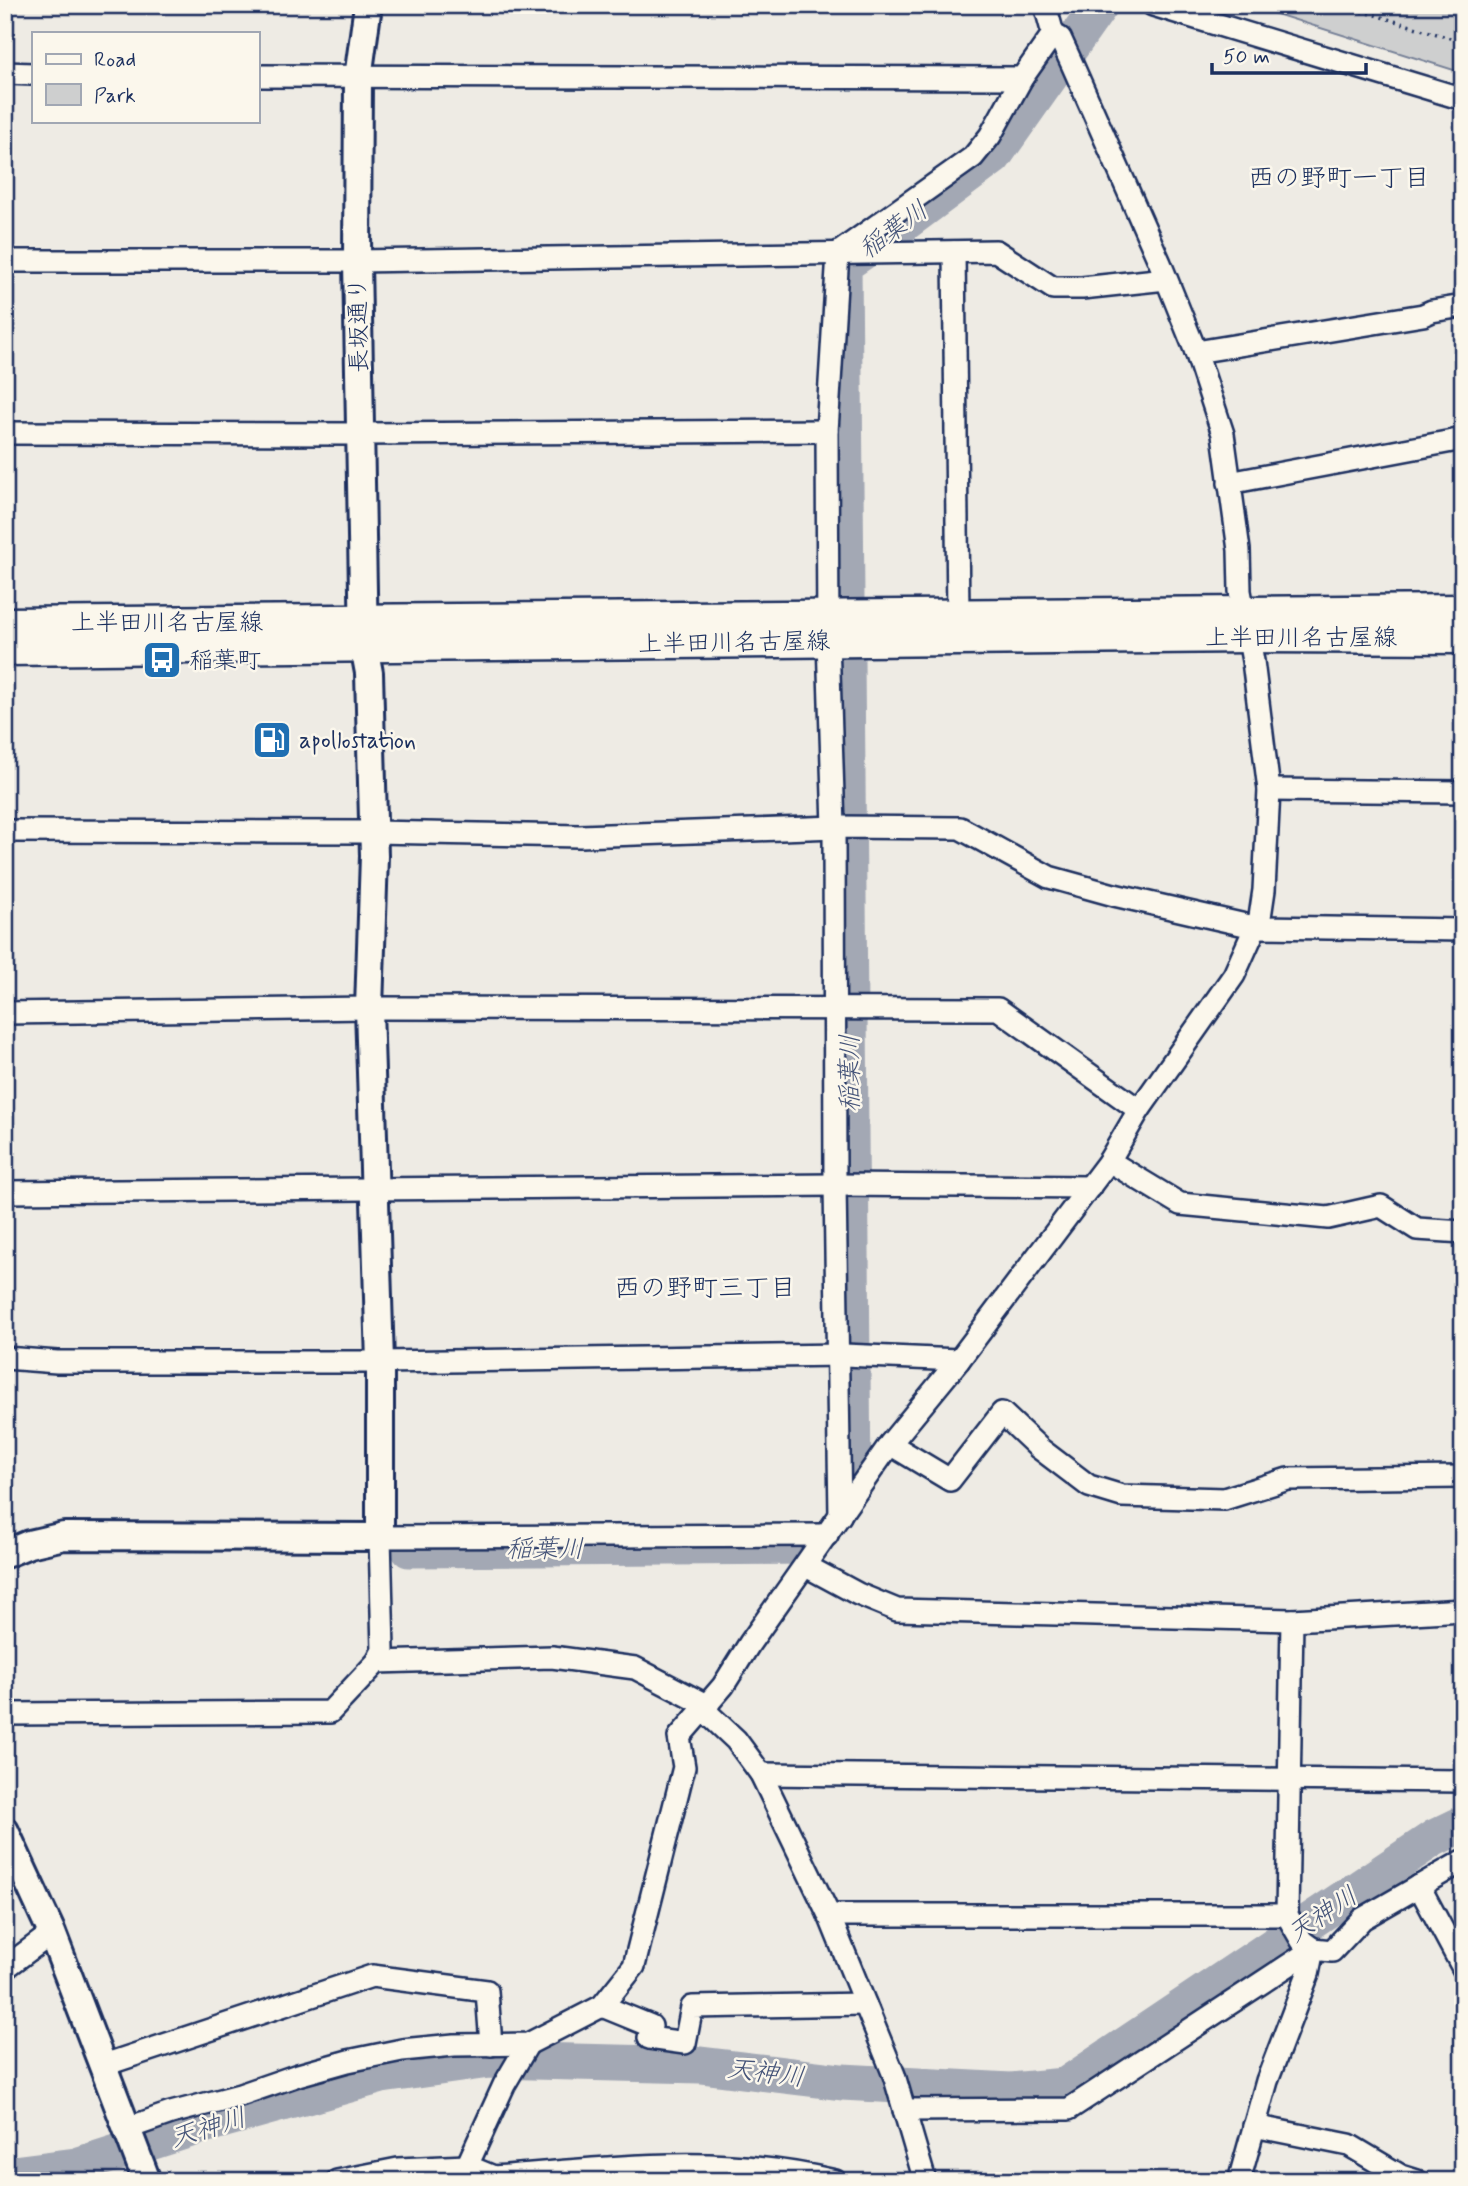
<svg xmlns="http://www.w3.org/2000/svg" width="1468" height="2186" font-family="Mynerve,'Klee One',sans-serif">
	<style>
		.green { fill: #cecfcf; stroke: #747f96; stroke-width: 2 }
		.lines { fill: none; stroke-linecap: round; stroke-linejoin: round }
		.river { stroke: #a3a8b4; stroke-width: 37 }
		.minor-casing { stroke: #1b2f5e; stroke-width: 26 }
		.tertiary-casing { stroke: #1b2f5e; stroke-width: 32 }
		.secondary-casing { stroke: #1b2f5e; stroke-width: 37 }
		.path { stroke: #1b2f5e; stroke-width: 3.5; stroke-dasharray: 2 5; stroke-linecap: butt }
		.minor { stroke: #fbf7ec; stroke-width: 21 }
		.tertiary { stroke: #fbf7ec; stroke-width: 26 }
		.secondary { stroke: #fbf7ec; stroke-width: 32 }
		.labels { text-anchor: middle; stroke-width: 5; stroke-linejoin: round; paint-order: stroke }
		.street-label { font-size: 24px; fill: #1b2f5e; stroke: #fbf7ec }
		.poi-label { font-size: 24px; fill: #1b2f5e; stroke: #fbf7ec; text-anchor: start }
		.neighbourhood-label { font-size: 26px; fill: #1b2f5e; stroke: #fbf7ec }
		.water-label { font-size: 26px; font-style: italic; fill: #445378; stroke: #fbf7ec }
	</style>
	<rect width="100%" height="100%" fill="#eeebe4"/>
	<filter id="ink" filterUnits="userSpaceOnUse"><feTurbulence type="fractalNoise" baseFrequency=".0143" numOctaves="2"/><feDisplacementMap in="SourceGraphic" scale="14" xChannelSelector="R" yChannelSelector="G"/><feConvolveMatrix kernelMatrix="1 2 1 2 8 2 1 2 1" color-interpolation-filters="sRGB"/></filter>
	<g filter="url(#ink)">
		<path class="green" d="M1248 5H1463V73Z"/>
		<g class="lines">
			<g class="river">
				<path d="M846 598 843 265 903 224 993 157 1100 5"/>
				<path d="M846 658 853 1487"/>
				<path d="M409 1549 808 1546"/>
				<path d="M5 2175 76 2166 200 2126 382 2075 489 2060 701 2065 842 2082 1011 2091 1065 2086 1434 1838 1463 1824"/>
			</g>
			<g class="minor-casing">
				<g id="minor">
					<path d="M1153 5 1463 99"/>
					<path d="M5 73 33 74"/>
					<path d="M257 76 1022 78"/>
					<path d="M954 252 958 614"/>
					<path d="M838 253 827 431 828 640 834 827 835 1185 840 1516"/>
					<path d="M838 253 973 157 990 136 1022 78 1053 34"/>
					<path d="M5 261H357L996 251 1053 288H1082L1166 279"/>
					<path d="M1196 352 1423 315 1432 311 1463 306"/>
					<path d="M5 433 361 434 827 431"/>
					<path d="M1229 483 1463 439"/>
					<path d="M1269 790 1463 792"/>
					<path d="M5 831 373 832 580 836 836 827 960 828 1049 877 1114 895 1254 927 1463 930"/>
					<path d="M5 1013 369 1008 998 1009 1139 1110"/>
					<path d="M1109 1161 1180 1204 1328 1218 1381 1206 1417 1229 1463 1232"/>
					<path d="M5 1192 835 1185 1090 1187"/>
					<path d="M5 1358 57 1362H380L844 1355 959 1360"/>
					<path d="M890 1444 950 1480 1002 1413 1039 1448 1089 1486 1122 1496 1224 1499 1288 1479 1463 1477"/>
					<path d="M806 1566 858 1594 897 1610 1292 1620 1463 1610"/>
					<path d="M377 1662 552 1657 635 1668 708 1706"/>
					<path d="M704 1710 736 1740 761 1774 829 1915 894 2075 925 2181"/>
					<path d="M5 1714 330 1712 377 1662 383 1650 380 1537 827 1535"/>
					<path d="M761 1774 1463 1781"/>
					<path d="M1419 1886 1463 1968"/>
					<path d="M829 1915H1287"/>
					<path d="M5 1968 52 1933"/>
					<path d="M602 2006 651 2026 649 2038 685 2043 692 2007 865 2004"/>
					<path d="M104 2065 372 1976 487 1991 491 2045"/>
					<path d="M904 2110 1069 2109 1313 1949 1332 1951 1362 1919 1463 1861"/>
					<path d="M1254 2126 1349 2145 1401 2176 1417 2181"/>
					<path d="M128 2128 171 2113 240 2095 298 2075 348 2061 402 2050 454 2045 528 2044 602 2006 634 1966 684 1767 679 1737 723 1686 750 1643 890 1444 959 1360 1109 1161 1139 1110 1234 975 1260 917 1264 890 1269 790 1253 661 1240 591 1239 550 1223 434 1196 352 1160 263 1072 64 1060 38 1053 34 1045 5"/>
					<path d="M467 2166 504 2085 528 2044"/>
					<path d="M337 2181 398 2169 467 2166 494 2177C611 2168 719 2153 835 2181"/>
					<path d="M1239 2181 1267 2081 1308 1974 1313 1949 1302 1941 1287 1915 1292 1620"/>
				</g>
			</g>
			<g class="tertiary-casing">
				<g id="tertiary">
					<path d="M5 1554 29 1544 64 1536 380 1537V1362L369 1008 374 856 369 673 364 646 357 261 358 78 368 5"/>
					<path d="M5 1831 52 1933 147 2181"/>
				</g>
			</g>
			<g class="secondary-casing">
				<g id="secondary">
					<path d="M5 624 1463 611"/>
					<path d="M5 649 1247 636 1463 637"/>
				</g>
			</g>
			<path class="path" d="M1334 5 1375 15 1463 42"/>
			<use href="#minor" class="minor"/>
			<use href="#tertiary" class="tertiary"/>
			<use href="#secondary" class="secondary"/>
		</g>
	</g>
	<defs>
		<g id="bus-square" transform="scale(2.0125)"><rect x="-9" y="-9" width="18" height="18" rx="4" fill="#1f6fb2" stroke="#fbf7ec"/><path d="M-5-6H5V4H4V6H2V4H-2V6H-4V4H-5ZM-3.5-4V0h7V-4ZM-3.5 1.2v1.5H-2V1.2ZM2 1.2v1.5H3.5V1.2Z" fill="#fff"/></g>
		<g id="fuel-square" transform="scale(2.0125)"><rect x="-9" y="-9" width="18" height="18" rx="4" fill="#1f6fb2" stroke="#fbf7ec"/><path d="M-5.5-6h7V0h2V4h1.3V-2.5L3-4.5l.8-.8L6-3V5H2.5V1h-1V6h-7ZM-4.2-4.7v3.2H.2V-4.7Z" fill="#fff"/></g>
	</defs>
	<g fill-rule="evenodd">
		<use href="#bus-square" x="162" y="660"/>
		<use href="#fuel-square" x="272" y="740"/>
	</g>
	<g class="labels">
		<g class="street-label">
			<text transform="translate(358 325) rotate(-91)" y="8">長坂通り</text>
			<text x="167" y="630">上半田川名古屋線</text>
			<text x="1301" y="645">上半田川名古屋線</text>
			<text transform="translate(734 642) rotate(-1)" y="8">上半田川名古屋線</text>
		</g>
		<g class="poi-label">
			<text x="189" y="668">稲葉町</text>
			<text x="299" y="748">apollostation</text>
		</g>
		<g class="neighbourhood-label">
			<text x="1339" y="186">西の野町一丁目</text>
			<text x="705" y="1296">西の野町三丁目</text>
		</g>
		<g class="water-label">
			<text transform="translate(893 229) rotate(-36)" y="9">稲葉川</text>
			<text transform="translate(849 1073) rotate(-90)" y="9">稲葉川</text>
			<text x="545" y="1557">稲葉川</text>
			<text transform="translate(1322 1914) rotate(-34)" y="9">天神川</text>
			<text transform="translate(766 2072) rotate(7)" y="9">天神川</text>
			<text transform="translate(208 2127) rotate(-17)" y="9">天神川</text>
		</g>
	</g>
	<rect width="1468" height="2186" fill="none" stroke="#fbf7ec" stroke-width="28"/>
	<rect x="14" y="14" width="1440" height="2158" fill="none" stroke="#1b2f5e" stroke-width="2.5" filter="url(#ink)"/>
	<rect x="32" y="32" width="228" height="91" fill="#fbf7ec" stroke="#a1a7b3" stroke-width="2"/>
	<rect x="46" y="54" width="35" height="10" fill="#fbf7ec" stroke="#a1a7b3" stroke-width="2"/>
	<text x="94" y="66" font-size="21" fill="#1b2f5e">Road</text>
	<rect x="46" y="84" width="35" height="21" fill="#cecfcf" stroke="#a1a7b3" stroke-width="2"/>
	<text x="94" y="102" font-size="21" fill="#1b2f5e">Park</text>
	<path d="M1212 63v10h154v-10" fill="none" stroke="#1b2f5e" stroke-width="3.5"/>
	<text x="1223" y="63" font-size="21" fill="#1b2f5e" stroke="#fbf7ec" stroke-width="5" paint-order="stroke">50 m</text>
</svg>
